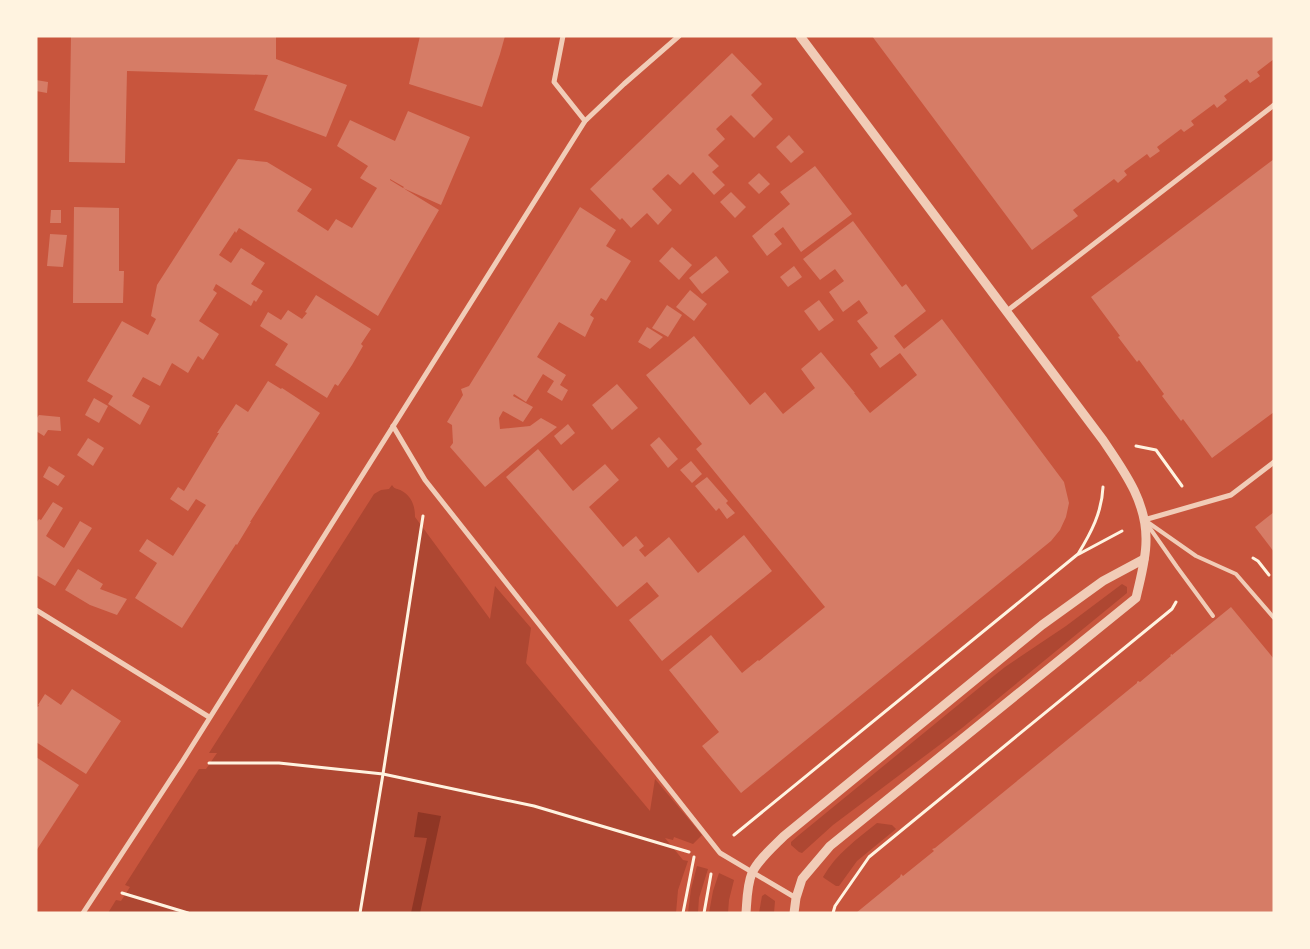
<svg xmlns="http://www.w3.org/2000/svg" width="1310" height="949" font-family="Inter,sans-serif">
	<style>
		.green { fill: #ae4732 }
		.water { fill: #8f3625 }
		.building { fill: #d67c66 }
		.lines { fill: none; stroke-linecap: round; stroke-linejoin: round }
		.path { stroke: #fff3e0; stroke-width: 3 }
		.service { stroke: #f1ccb7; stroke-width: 4 }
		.minor { stroke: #f1ccb7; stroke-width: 5 }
		.tertiary { stroke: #f1ccb7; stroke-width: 9 }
	</style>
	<rect width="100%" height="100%" fill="#c8553d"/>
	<g class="green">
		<path d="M392 485C395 490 397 488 402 491 412 497 415 506 415 517L490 619 495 586 531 628 526 663 650 811 655 779 702 835 693 844 674 837 673 840 665 838 683 860 688 861 678 890 676 913H108L116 900 121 901 130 887 125 885 199 769H206L217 753H209L374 494 381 490 389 489Z"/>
		<path d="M1122 584 1127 587V593L962 728 833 825 802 853 799 852 791 845V842L799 835 985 683 1005 667 1066 626Z"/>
		<path d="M877 823 892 825 896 829 857 861 839 886H836L824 878 823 877C836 854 857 839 877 823Z"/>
		<path d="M697 866 708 869 699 898 698 913H688L691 889Z"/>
		<path d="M719 873 734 880 729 900 728 913H709L713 891Z"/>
		<path d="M765 894 775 901 774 913H759L762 896Z"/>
	</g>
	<path class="water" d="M418 812 441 816 420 913H411L427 838 414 837Z"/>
	<g class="building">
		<path d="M71 36H276V59L347 85 326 137 254 110 268 75 127 71 125 163 69 162Z"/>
		<path d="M420 36H505L500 54 482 107 409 84Z"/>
		<path d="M872 36H1274V59L1257 72 1260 76 1250 83 1247 79 1224 96 1227 100 1217 108 1214 104 1191 121 1194 125 1184 132 1181 129 1157 147 1160 151 1150 158 1147 154 1124 171 1127 175 1118 183 1114 179 1073 210 1078 216 1032 250Z"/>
		<path d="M732 53 762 84 751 95 773 119 754 138 731 115 716 129 725 139 708 155 719 166 712 172 725 185 714 195 693 172 680 185 668 174 652 189 672 210 658 225 647 213 631 228 622 218 620 220 590 189Z"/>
		<path d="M36 80 48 82 47 93 36 91Z"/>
		<path d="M408 111 470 137 441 205 403 188 404 187 390 179V180L439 210 378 316 239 228 236 233 235 231 219 255 231 263 241 248 265 263 251 284 263 291 256 302 254 300 251 306 216 284 213 290 217 293 199 321 219 334 203 360 198 356 188 373 172 363 160 386 143 377 132 396 150 406 140 425 108 404 113 396 87 381 122 321 148 335 156 319 151 316 157 285 238 159 267 162 312 189 297 211 328 231 336 219 352 228 377 188 360 178 368 166 337 146 350 120 395 141Z"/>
		<path d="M789 135 804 152 791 163 776 147Z"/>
		<path d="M1274 159V412L1212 458 1183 419 1181 421 1162 396 1164 394 1139 360 1137 362 1118 337 1120 336 1091 297Z"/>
		<path d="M815 166 852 214 801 252 783 227 774 234 782 244 767 256 752 236 790 204 780 192Z"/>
		<path d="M759 173 770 184 759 194 748 183Z"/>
		<path d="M731 192 746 207 735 218 720 202Z"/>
		<path d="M74 207 119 208V271H124L123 303H73Z"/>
		<path d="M580 207 616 230 606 246 631 261 606 301 601 298 590 315 594 318 585 337 559 322 537 357 566 375 560 385 568 390 562 401 547 392 554 381 543 374 526 402 514 394 513 396 533 407 523 422 503 411 499 418 500 429 530 426 541 418 557 427 485 487 450 447 453 443 452 425 447 422 463 395 461 389 469 386Z"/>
		<path d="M51 210H61V223H50Z"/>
		<path d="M853 221 902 287 906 284 926 311 894 336 904 349 942 319 1064 482 1069 503 1066 517 1060 530 1051 541 741 793 702 746 719 732 669 670 711 635 742 673 758 660 759 661 825 607 696 449 702 444 646 375 694 336 750 405 765 392 783 414 815 388 801 369 821 352 855 393H854L870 413 917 375 900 353 880 368 870 354 878 348 857 321 868 313 859 300 843 312 829 292 844 281 835 269 820 280 803 259Z"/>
		<path d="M50 234 67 235 63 267 47 266Z"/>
		<path d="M672 247 692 265 679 280 659 261Z"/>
		<path d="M716 256 729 272 702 294 689 278Z"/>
		<path d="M794 266 802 277 788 287 780 277Z"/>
		<path d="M690 290 707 304 694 321 676 307Z"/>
		<path d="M316 295 371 329 361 344 363 346 352 365 338 386 335 384 327 398 275 365 288 344 260 326 268 312 281 320 288 310 302 319 307 313 305 312Z"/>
		<path d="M819 300 834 320 819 331 804 311Z"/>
		<path d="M667 305 682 315 668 337 652 328Z"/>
		<path d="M647 327 663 337 650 349 638 342Z"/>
		<path d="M268 381 281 389 282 388 320 413 250 522H251L237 545 236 544 182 628 135 598 157 563 139 551 147 539 173 556 206 505 196 499 188 511 170 499 178 487 184 491 219 433H217L236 404 248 412Z"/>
		<path d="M617 384 638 408 612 430 592 405Z"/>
		<path d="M94 398 108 406 99 423 85 415Z"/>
		<path d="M39 415 60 417 61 431 48 430 44 436 36 431V419Z"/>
		<path d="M568 424 575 433 561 445 554 436Z"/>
		<path d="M659 437 678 459 668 468 650 445Z"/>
		<path d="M88 438 104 448 93 466 77 455Z"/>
		<path d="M538 449 573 491 605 464 619 480 589 507 623 547 636 536 644 546 639 550 645 557 669 537 698 573 744 535 772 571 662 661 629 620 659 596 647 582 617 607 506 477Z"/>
		<path d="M691 461 702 474 692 483 680 470Z"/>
		<path d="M49 466 65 476 58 486 43 477Z"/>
		<path d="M707 477 728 501 726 503 735 513 727 519 719 508 716 511 695 486Z"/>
		<path d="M53 502 63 508 46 536 64 548 80 521 92 528 55 586 36 575V523L39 519 41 520Z"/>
		<path d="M1274 512V552L1255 527Z"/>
		<path d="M78 569 103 584 100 589 127 599 117 615 90 605 65 590Z"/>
		<path d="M1231 607 1274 659V913H856L900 877 901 874 903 876 934 851 932 849 935 848 1137 683V682L1138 681 1140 682 1171 656 1170 655 1172 654V655Z"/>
		<path d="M72 689 121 721 86 774 36 742V706L38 707 39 705H38L45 694 61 705Z"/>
		<path d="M36 757 79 785 36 851Z"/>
	</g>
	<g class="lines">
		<g class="path">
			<path d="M1136 446 1156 450 1182 486"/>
			<path d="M1079 554 1122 531"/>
			<path d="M1253 558 1258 561 1269 575"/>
			<path d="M209 763H279L383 774 534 806 689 852"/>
			<path d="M734 835 1078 554C1091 533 1102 512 1103 487"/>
			<path d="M122 893 188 913"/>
			<path d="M360 913 383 774 423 516"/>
			<path d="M683 913 694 857"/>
			<path d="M704 913 711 874"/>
			<path d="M833 913 835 906 869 857 1172 609 1176 602"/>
		</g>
		<g class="service">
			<path d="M1146 521 1196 556 1236 574 1274 618"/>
			<path d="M1147 524 1177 567 1213 616"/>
		</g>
		<g class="minor">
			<path d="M563 36 554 82 585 121"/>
			<path d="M1007 311 1274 105"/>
			<path d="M393 426 425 480 720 853 796 898"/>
			<path d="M1144 520 1231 495 1274 462"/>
			<path d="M36 610 209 717"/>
			<path d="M83 913 182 762 585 121 624 84 679 36"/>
		</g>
		<g class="tertiary">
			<path d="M746 913C747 900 747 885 752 873 758 860 773 847 784 836L1042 625 1103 581 1144 559"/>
			<path d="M794 913 796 898 802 879 830 846 1136 598C1140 580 1146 560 1146 541 1147 502 1124 471 1103 440L800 36"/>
		</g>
	</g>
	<rect width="1310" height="949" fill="none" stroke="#fff3e0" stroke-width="75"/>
</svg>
